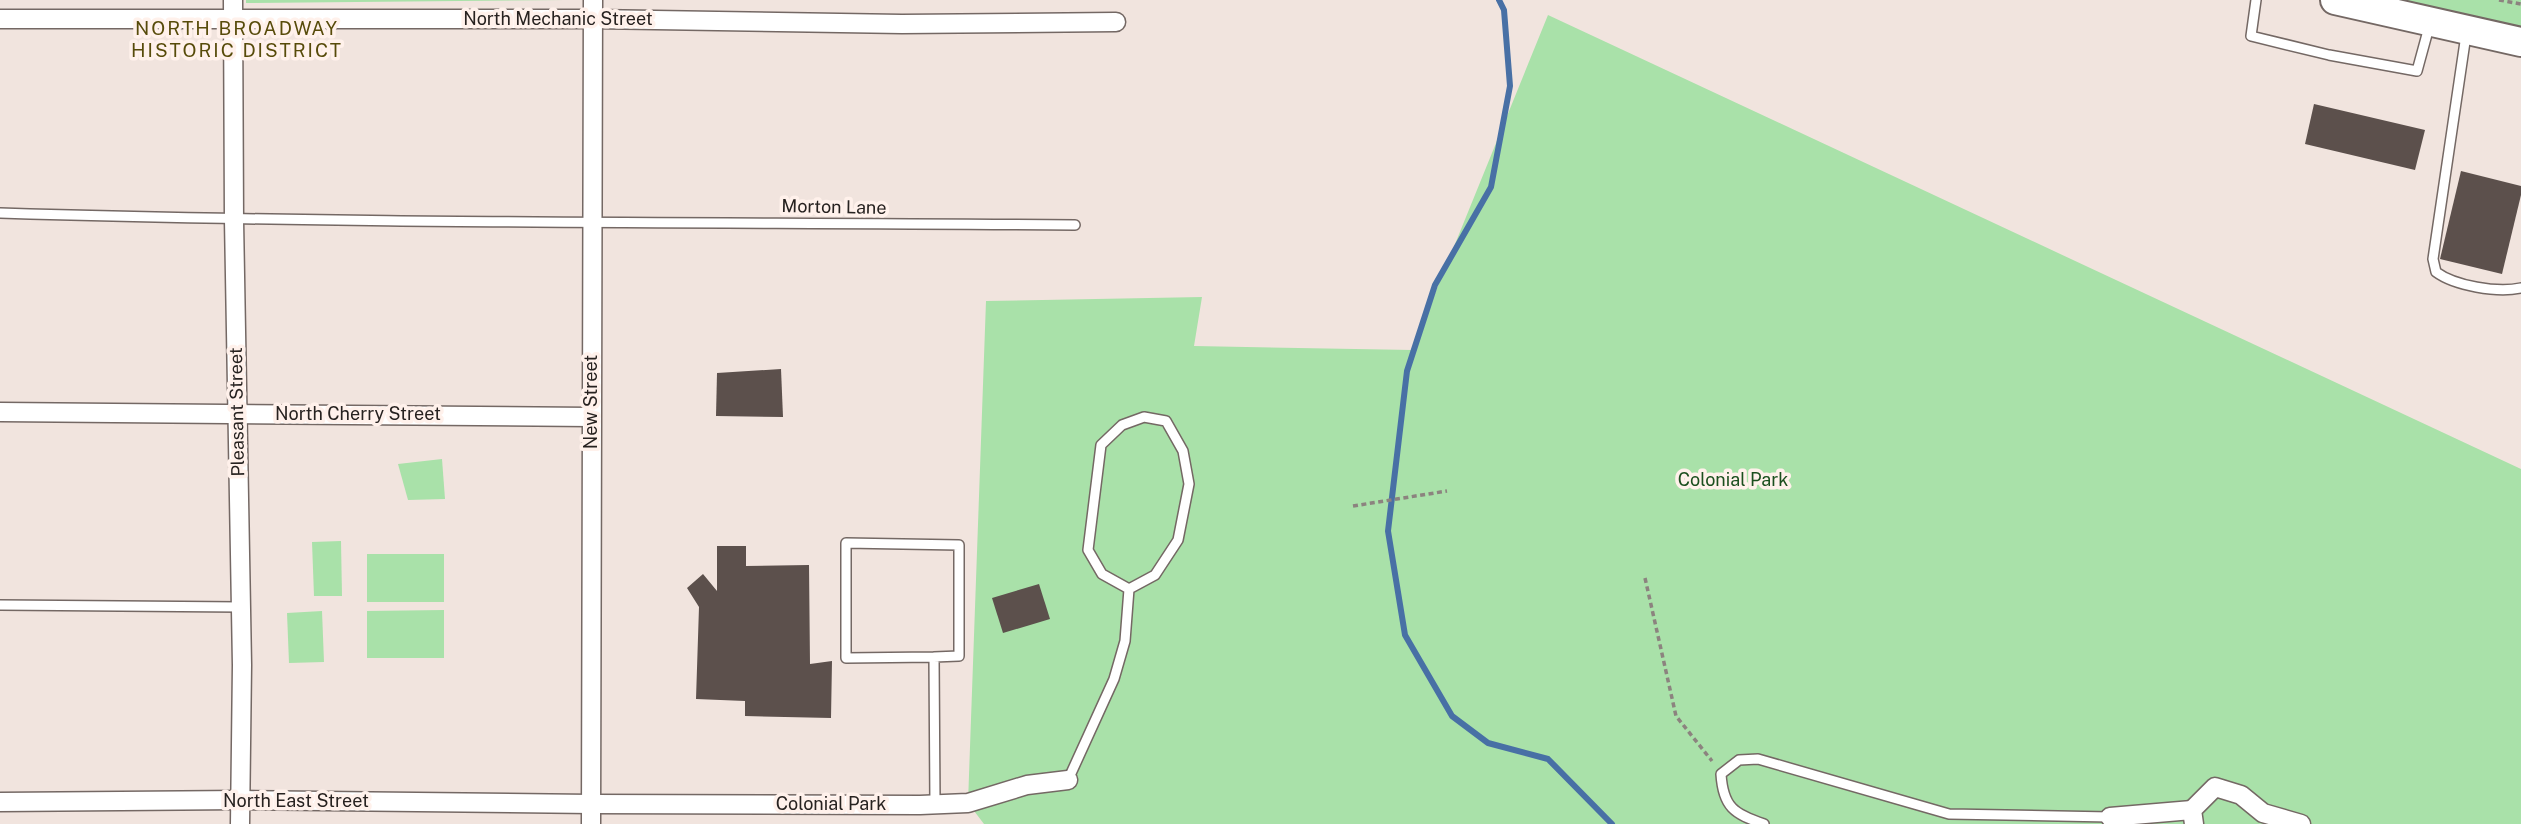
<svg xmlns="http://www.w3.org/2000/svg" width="2521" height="824" font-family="'Public Sans',sans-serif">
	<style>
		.green { fill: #a9e1a9 }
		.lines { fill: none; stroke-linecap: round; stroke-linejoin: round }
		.stream { stroke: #4870a5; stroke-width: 6 }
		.building { fill: #5c504c }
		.service-casing { stroke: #746864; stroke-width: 12 }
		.minor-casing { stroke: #746864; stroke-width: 21 }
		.primary-casing { stroke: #746864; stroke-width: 32 }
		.path { stroke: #8c837f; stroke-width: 3.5; stroke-dasharray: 5 3.5; stroke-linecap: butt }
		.service { stroke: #fff; stroke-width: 9 }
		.minor { stroke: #fff; stroke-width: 18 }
		.primary { stroke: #fff; stroke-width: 28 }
		.labels { text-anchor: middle; stroke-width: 7; stroke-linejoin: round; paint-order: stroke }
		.street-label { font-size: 18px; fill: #272220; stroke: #fff1eb }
		.park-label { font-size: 18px; fill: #1b4f1e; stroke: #fff1eb }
		.neighbourhood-label { font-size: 19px; letter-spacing: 2px; fill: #574b0a; stroke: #fff1eb }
	</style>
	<rect width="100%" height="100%" fill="#f1e4de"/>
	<g class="green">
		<path d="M246 0H565L246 3Z"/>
		<path d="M2335 0H2521V42Z"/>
		<path d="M1548 15 2521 469V824H984L968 803 986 301 1202 297 1194 346 1412 350Z"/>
		<path d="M442 459 445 499 408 500 398 464Z"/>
		<path d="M341 541 342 596H314L312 542Z"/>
		<rect x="367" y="554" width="77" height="48"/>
		<path d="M444 610V658H367V611Z"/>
		<path d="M322 611 324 662 289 663 287 613Z"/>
	</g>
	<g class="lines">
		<path class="stream" d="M1499 0 1504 10 1510 86 1491 187 1435 285 1407 371 1388 531 1405 635 1452 716 1488 743 1548 759 1612 824"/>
	</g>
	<g class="building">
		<path d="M2314 104 2425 130 2415 170 2305 144Z"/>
		<path d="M2461 171 2521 186V195L2502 274 2440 259Z"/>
		<path d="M781 369 783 417 716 416 717 373Z"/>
		<path d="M717 546H746V566L809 565 810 664 832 661 831 718 745 716V701L696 699 699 607 687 588 703 574 717 591Z"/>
		<path d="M1039 584 1050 619 1003 633 992 598Z"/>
	</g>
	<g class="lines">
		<g class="service-casing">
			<g id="service">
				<path d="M2256 0 2251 36 2329 55 2417 71 2429 27"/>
				<path d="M2466 35 2433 259 2436 272C2455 286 2497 293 2521 288"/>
				<path d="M0 213C358 224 717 222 1075 225"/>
				<path d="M0 605 241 607"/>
				<path d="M934 657 959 656V545L846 543V658L934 657 935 804"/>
				<path d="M1068 780 1114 679 1125 641 1129 589 1155 575 1178 540 1189 484 1183 451 1166 421 1144 417 1122 425 1101 445 1088 550 1102 574 1129 589"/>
				<path d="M1764 824C1734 814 1723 807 1721 774L1739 760 1758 759 1949 814 2110 817"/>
			</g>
		</g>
		<g class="minor-casing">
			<g id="minor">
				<path d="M233 0 234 220 242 665 240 824"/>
				<path d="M0 19H593L902 24 1116 22"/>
				<path d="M0 412 591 417"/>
				<path d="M0 802 241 800 592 804 920 805 968 803 1027 785 1068 780"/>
				<path d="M2110 817 2192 810"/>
				<path d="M591 824 593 0"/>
				<path d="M2194 824 2192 810 2215 787 2241 795 2263 813 2301 824"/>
			</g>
		</g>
		<g class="primary-casing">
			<path id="primary" d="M2335 0 2521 42"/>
		</g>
		<g class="path">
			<path d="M2499 0 2521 4"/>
			<path d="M1353 506 1447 491"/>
			<path d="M1645 578 1676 716 1712 761"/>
		</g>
		<use href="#service" class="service"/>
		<use href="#minor" class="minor"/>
		<use href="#primary" class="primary"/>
	</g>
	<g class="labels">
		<g class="street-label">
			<text x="558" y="25">North Mechanic Street</text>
			<text transform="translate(834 207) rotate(1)" y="6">Morton Lane</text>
			<text transform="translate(591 402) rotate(-90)" y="6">New Street</text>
			<text transform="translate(237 412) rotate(-91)" y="6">Pleasant Street</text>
			<text x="358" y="420">North Cherry Street</text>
			<text x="296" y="807">North East Street</text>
			<text x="831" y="810">Colonial Park</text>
		</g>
		<g class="park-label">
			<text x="1733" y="486">Colonial Park</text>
		</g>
		<g class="neighbourhood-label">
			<text x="237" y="35">NORTH BROADWAY<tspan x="237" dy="22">HISTORIC DISTRICT</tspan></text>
		</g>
	</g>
</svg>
